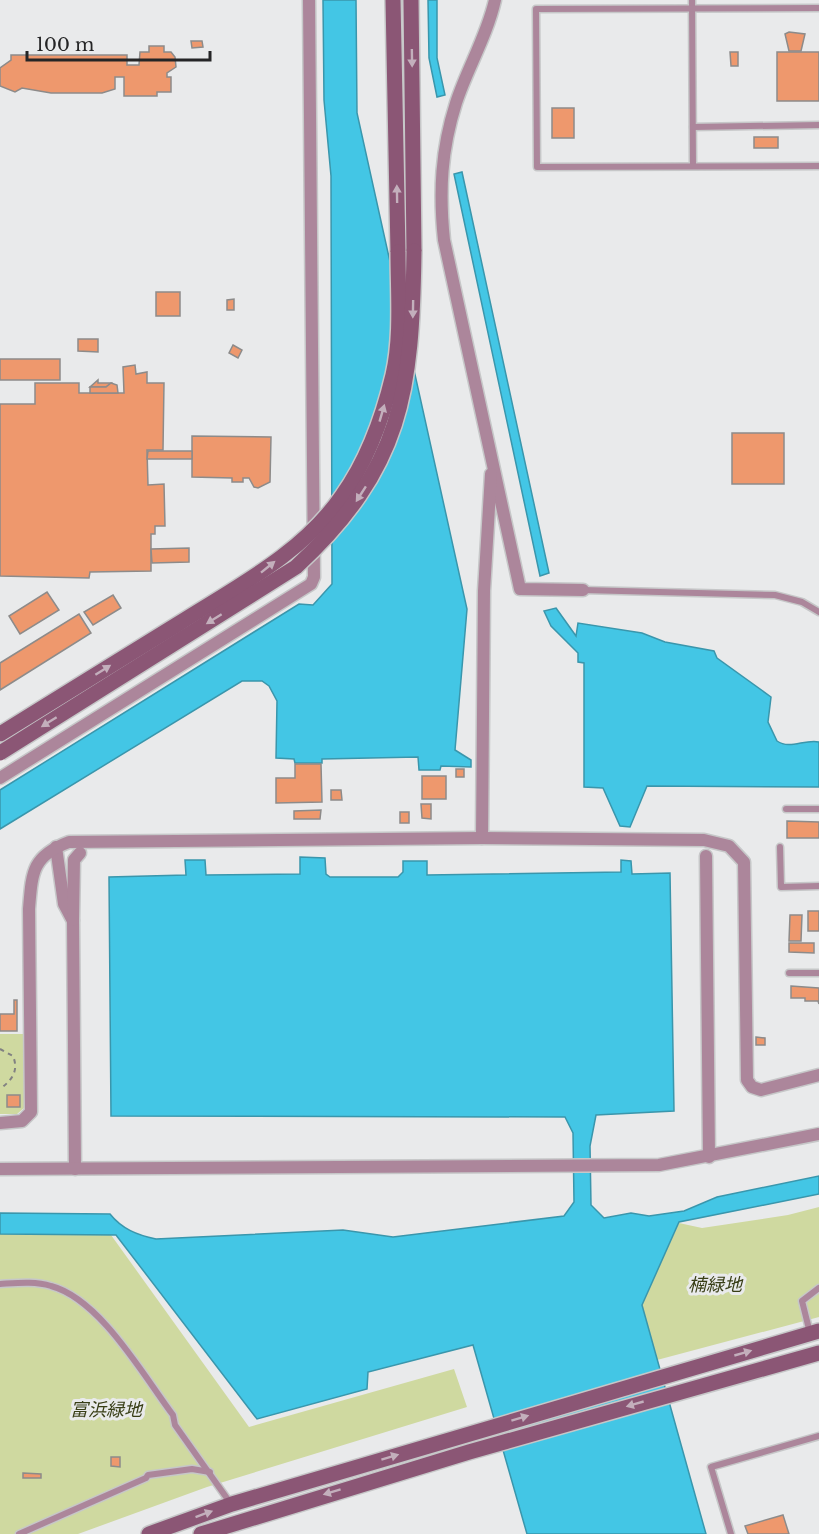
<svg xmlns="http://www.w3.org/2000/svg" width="819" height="1534" font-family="'Libre Baskerville','Noto Sans JP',serif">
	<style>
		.green { fill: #cfd9a0 }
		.water { fill: #43c6e5; stroke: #3a96ac; stroke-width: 1.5 }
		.building { fill: #ee986d; stroke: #8d8b8a; stroke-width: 1.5 }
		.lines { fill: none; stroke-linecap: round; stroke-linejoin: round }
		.lane-casing { stroke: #c6c7c8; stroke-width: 9 }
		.street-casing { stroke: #c6c7c8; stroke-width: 15 }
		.secondary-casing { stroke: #c6c7c8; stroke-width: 18 }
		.path { stroke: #818182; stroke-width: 2; stroke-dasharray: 4.5 4.5; stroke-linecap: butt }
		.lane { stroke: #ac869b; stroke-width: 6 }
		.street { stroke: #ac869b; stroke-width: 12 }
		.secondary { stroke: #8b5675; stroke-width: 15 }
		.secondary-bridge-casing { stroke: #c6c7c8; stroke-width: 18; stroke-linecap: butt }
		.secondary-bridge { stroke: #8b5675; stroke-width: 15 }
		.oneway { fill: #c3afbc }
		.labels { text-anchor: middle; stroke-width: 6; stroke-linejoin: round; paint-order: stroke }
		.park-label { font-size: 18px; font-style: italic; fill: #383e16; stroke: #e9eaeb }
	</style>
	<rect width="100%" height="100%" fill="#e9eaeb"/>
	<g class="green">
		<path d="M0 1034H24V1108L17 1114H0Z"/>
		<path d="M819 1207V1317L657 1360 642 1305 679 1223 702 1228 788 1215Z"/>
		<path d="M0 1234 111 1235 249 1427 454 1369 467 1407 207 1487 78 1534H0Z"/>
	</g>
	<g class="water">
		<path d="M323 0H356L357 113 467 609 455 750 471 760V767L441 766 440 770H419L418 757 322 759V763H295L294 759 276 758 277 701 269 686 262 681H242L0 829V790L299 604 313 605 332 584 331 176 324 100Z"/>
		<path d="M428 0H437V58L445 95 437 97 429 58Z"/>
		<path d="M462 172 549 573 540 576 454 174Z"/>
		<path d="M556 608 576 636 578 623 642 633 665 642 714 651 717 658 771 697 768 722 777 741C790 750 804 739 819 742V787L647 786 630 827 620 826 603 788 584 787V663L578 662V653L551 626 544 611Z"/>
		<path d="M300 857 325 858 326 874 330 877H398L403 872V861H427V875L621 872V860L631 861 632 874 670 873 674 1111 596 1115 590 1146 591 1205 604 1218 631 1213 649 1216 684 1211 717 1197 819 1176V1194L679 1222 642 1305 706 1534H527L473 1345 368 1372 367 1389 257 1419 116 1235 0 1234V1213L110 1214C122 1229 137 1235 156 1239L343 1230 393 1237 564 1216 574 1202 573 1133 565 1117 111 1116 109 877 186 875 185 860H205L206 875 300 874Z"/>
	</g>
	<g class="building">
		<path d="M789 32 805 34 801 51H789L785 34Z"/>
		<path d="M191 41H202L203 47 192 48Z"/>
		<path d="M149 46H164V52H171L175 57 176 67 167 73V77H171V92H157V96H124V77H115V89L102 93H51L22 88 15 92 0 86V68L11 60V55H127V65H139L140 52H149Z"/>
		<path d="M730 52H738V66H731Z"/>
		<rect x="777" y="52" width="42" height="49"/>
		<rect x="552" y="108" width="22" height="30"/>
		<rect x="754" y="137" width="24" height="11"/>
		<rect x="156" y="292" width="24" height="24"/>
		<path d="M234 299V310H227V300Z"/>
		<path d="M78 339H98V352L78 351Z"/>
		<path d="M233 345 242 350 238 358 229 353Z"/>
		<rect x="0" y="359" width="60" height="21"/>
		<path d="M135 365 136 374 147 372V383H164L163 450H147L148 485 164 484 165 526H155V534H151V571L90 572 89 578 0 576V404H35V383H79V393H124L123 367Z"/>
		<path d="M98 380V383H111L106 387H90Z"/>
		<path d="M111 383 117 385 118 393H90V387H106Z"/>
		<rect x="732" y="433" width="52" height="51"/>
		<path d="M192 436 271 437 270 482 258 488 254 487 249 478H243V482H232V478L192 477Z"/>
		<path d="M148 451H192V459H147Z"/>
		<path d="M189 548V562L152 563 151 549Z"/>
		<path d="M47 592 59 610 20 634 9 616Z"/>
		<path d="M113 595 121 608 93 625 84 612Z"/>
		<path d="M79 614 91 633 0 690V663Z"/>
		<path d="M295 764H321L322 802 276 803V778H295Z"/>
		<rect x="456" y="769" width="8" height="8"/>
		<rect x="422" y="776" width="24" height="23"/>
		<path d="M331 790H341L342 800H331Z"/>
		<path d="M421 804H431V819L422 818Z"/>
		<path d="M321 810 320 819H294V811Z"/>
		<rect x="400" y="812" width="9" height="11"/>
		<path d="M787 821 819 822V838H787Z"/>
		<rect x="808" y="911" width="11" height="20"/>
		<path d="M790 915H802L801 941H789Z"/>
		<path d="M789 943H814V953L789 952Z"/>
		<path d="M791 986 819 988V1004L818 1001H805V998H791Z"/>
		<path d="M14 1000H17V1031H0V1014H14Z"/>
		<path d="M756 1037 765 1038V1045H756Z"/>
		<rect x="7" y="1095" width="13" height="12"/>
		<path d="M111 1457H120V1467L111 1466Z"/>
		<path d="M23 1473 41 1474V1478H23Z"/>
		<path d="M783 1515 789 1534H748L745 1526Z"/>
	</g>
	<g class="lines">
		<g class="lane-casing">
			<g id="lane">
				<path d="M692 0 693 166"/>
				<path d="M819 8 536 9 537 167 819 166"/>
				<path d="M693 127 819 125"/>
				<path d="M583 590 775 595 802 602 819 612"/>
				<path d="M786 809H819"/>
				<path d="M780 847 781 887 819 886"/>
				<path d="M789 973H819"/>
				<path d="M0 1284C17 1283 35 1281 51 1286 100 1299 143 1375 173 1415L175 1425 231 1504"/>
				<path d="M810 1333 802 1301 819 1288"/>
				<path d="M19 1534 146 1478 148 1475 192 1469 210 1472"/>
				<path d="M731 1534 711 1467 819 1436"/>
			</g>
		</g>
		<g class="street-casing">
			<g id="street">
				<path d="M495 0C487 36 467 69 456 103 441 150 439 192 444 240L520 589 583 590"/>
				<path d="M0 778 311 584 314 577 309 0"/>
				<path d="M482 838 484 591 491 474"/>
				<path d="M56 847 64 904 73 921 75 1169"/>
				<path d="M706 856 709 1157"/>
				<path d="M73 920 74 860 80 853"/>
				<path d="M0 1123 22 1121 31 1112 29 909C32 872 32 856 69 842L482 838 704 840 729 846 744 862 747 1080 752 1087 761 1090 819 1075"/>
				<path d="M0 1169 659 1165 819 1134"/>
			</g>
		</g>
		<g class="secondary-casing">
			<g id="secondary">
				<path d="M393 0 398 252"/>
				<path d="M411 0 414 251"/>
				<path d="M149 1534 232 1504 819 1331"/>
				<path d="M201 1534 469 1452 819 1353"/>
			</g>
		</g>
		<path class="path" d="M0 1049 13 1056C19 1071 12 1080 0 1089"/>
		<use href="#lane" class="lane"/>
		<use href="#street" class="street"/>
		<use href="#secondary" class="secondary"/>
		<g class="secondary-bridge-casing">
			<g id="secondary-bridge">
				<path d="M0 734C59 697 119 661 178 624 236 587 302 554 342 496 367 461 383 417 393 375 402 336 398 292 398 252"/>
				<path d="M0 753 296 567C403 468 412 391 414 251"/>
			</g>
		</g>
		<use href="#secondary-bridge" class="secondary-bridge"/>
	</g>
	<defs><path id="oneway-solid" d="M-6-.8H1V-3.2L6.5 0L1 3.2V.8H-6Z" transform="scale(1.5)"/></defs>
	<g class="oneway">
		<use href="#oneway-solid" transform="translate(412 58) rotate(89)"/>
		<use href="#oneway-solid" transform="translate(397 194) rotate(-91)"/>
		<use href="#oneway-solid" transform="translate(413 309) rotate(91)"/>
		<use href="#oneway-solid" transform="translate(382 413) rotate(-74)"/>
		<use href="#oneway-solid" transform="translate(361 494) rotate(123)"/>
		<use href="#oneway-solid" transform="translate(268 567) rotate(-39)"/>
		<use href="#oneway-solid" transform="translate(214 619) rotate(148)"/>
		<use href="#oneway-solid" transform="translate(103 670) rotate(-32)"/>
		<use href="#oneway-solid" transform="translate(49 722) rotate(148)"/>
		<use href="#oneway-solid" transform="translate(743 1353) rotate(-16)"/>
		<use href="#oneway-solid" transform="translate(635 1404) rotate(164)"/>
		<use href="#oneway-solid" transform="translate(520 1418) rotate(-17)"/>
		<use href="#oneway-solid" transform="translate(390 1457) rotate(-17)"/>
		<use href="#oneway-solid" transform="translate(332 1492) rotate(163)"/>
		<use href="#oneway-solid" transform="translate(204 1514) rotate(-20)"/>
	</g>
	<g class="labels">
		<g class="park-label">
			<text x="715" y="1291">楠緑地</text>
			<text x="106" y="1416">富浜緑地</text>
		</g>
	</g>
	<path d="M27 51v9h183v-9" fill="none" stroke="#252526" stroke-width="3"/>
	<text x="36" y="51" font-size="18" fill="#252526" stroke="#e9eaeb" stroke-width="4.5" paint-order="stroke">100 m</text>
</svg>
